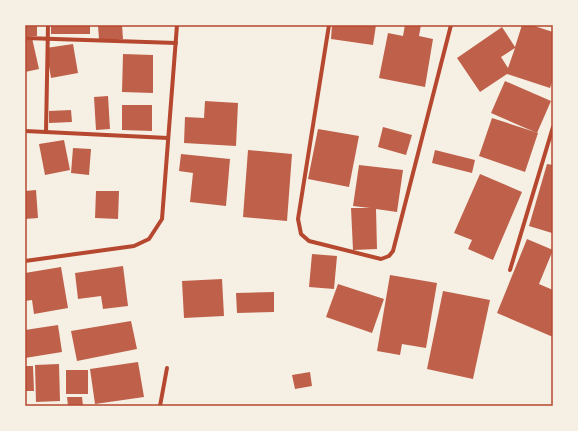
<svg xmlns="http://www.w3.org/2000/svg" width="578" height="431" font-family="Signika,sans-serif">
	<style>
		.building { fill: #bf614a; fill-rule: evenodd }
		.lines { fill: none; stroke-linecap: round; stroke-linejoin: round }
		.minor { stroke: #b5482f; stroke-width: 4 }
		.neatline { fill: none; stroke: #b5482f; stroke-width: 1.5 }
	</style>
	<rect width="100%" height="100%" fill="#f6efe4"/>
	<g class="building">
		<rect x="25" y="25" width="12" height="11"/>
		<rect x="51" y="25" width="39" height="9"/>
		<path d="M98 25H122L123 39 99 40Z"/>
		<path d="M332 25H376L373 45 331 39Z"/>
		<path d="M405 25H421L419 36 433 39 425 87 379 78 388 33 403 36Z"/>
		<path d="M522 25H531L553 32V79L550 88 507 74 480 92 457 58 502 27 515 47ZM515 48 508 68 501 57Z"/>
		<path d="M32 38 39 69 25 72V40Z"/>
		<path d="M73 44 78 73 51 78 46 48Z"/>
		<path d="M123 54 153 55V93L122 92Z"/>
		<path d="M505 81 551 101 537 133 491 113Z"/>
		<path d="M108 96 110 129 96 130 94 97Z"/>
		<path d="M205 101 238 103 236 146 184 143 185 117 204 118Z"/>
		<path d="M122 105H152V131L122 130Z"/>
		<path d="M71 110 72 122 49 123V111Z"/>
		<path d="M492 118 538 133 525 172 479 156Z"/>
		<path d="M383 127 412 135 406 155 378 147Z"/>
		<path d="M318 129 359 136 349 187 308 179Z"/>
		<path d="M64 140 70 170 45 175 39 144Z"/>
		<path d="M73 148 91 149 89 175 71 173Z"/>
		<path d="M248 150 292 154 287 221 243 217Z"/>
		<path d="M435 150 475 160 472 173 432 163Z"/>
		<path d="M181 154 230 159 226 206 190 202 193 173 179 171Z"/>
		<path d="M547 164 553 165 552 233 529 226Z"/>
		<path d="M359 165 403 170 397 212 376 209 377 249 353 250 351 208H370L353 206Z"/>
		<path d="M480 174 522 192 493 260 468 249 472 240 454 233Z"/>
		<path d="M36 190 38 218 25 219V191Z"/>
		<path d="M96 191H119L118 219 95 218Z"/>
		<path d="M527 239 553 250 539 284 553 290V337L497 313Z"/>
		<path d="M312 254 337 256 334 289 309 287Z"/>
		<path d="M123 266 128 306 103 309 101 296 78 299 75 273Z"/>
		<path d="M61 267 68 308 34 314 32 300 25 301V273Z"/>
		<path d="M390 275 437 283 426 348 402 344 400 355 377 351Z"/>
		<path d="M222 279 224 316 184 318 182 281Z"/>
		<path d="M338 284 384 299 372 333 326 317Z"/>
		<path d="M443 291 490 300 473 379 427 369Z"/>
		<path d="M274 292V312L237 313 236 293Z"/>
		<path d="M131 321 137 349 77 361 71 331Z"/>
		<path d="M58 325 62 352 25 358V330Z"/>
		<path d="M138 362 144 397 95 404 90 369Z"/>
		<path d="M59 364 60 401 36 402 35 365Z"/>
		<path d="M25 366H33L34 391H25Z"/>
		<rect x="66" y="370" width="22" height="24"/>
		<path d="M310 372 312 386 295 389 292 375Z"/>
		<path d="M67 397H82L83 406H68Z"/>
	</g>
	<g class="lines">
		<g class="minor">
			<path d="M329 25 298 219 301 234 309 241 381 259 389 256 393 251 451 25"/>
			<path d="M25 38 176 43"/>
			<path d="M25 131 168 138"/>
			<path d="M46 132 48 25"/>
			<path d="M25 261 134 246 149 239 162 219 177 25"/>
			<path d="M510 270 553 127"/>
			<path d="M160 406 167 368"/>
		</g>
	</g>
	<rect width="578" height="431" fill="none" stroke="#f6efe4" stroke-width="52"/>
	<rect x="26" y="26" width="526" height="379" class="neatline"/>
</svg>
